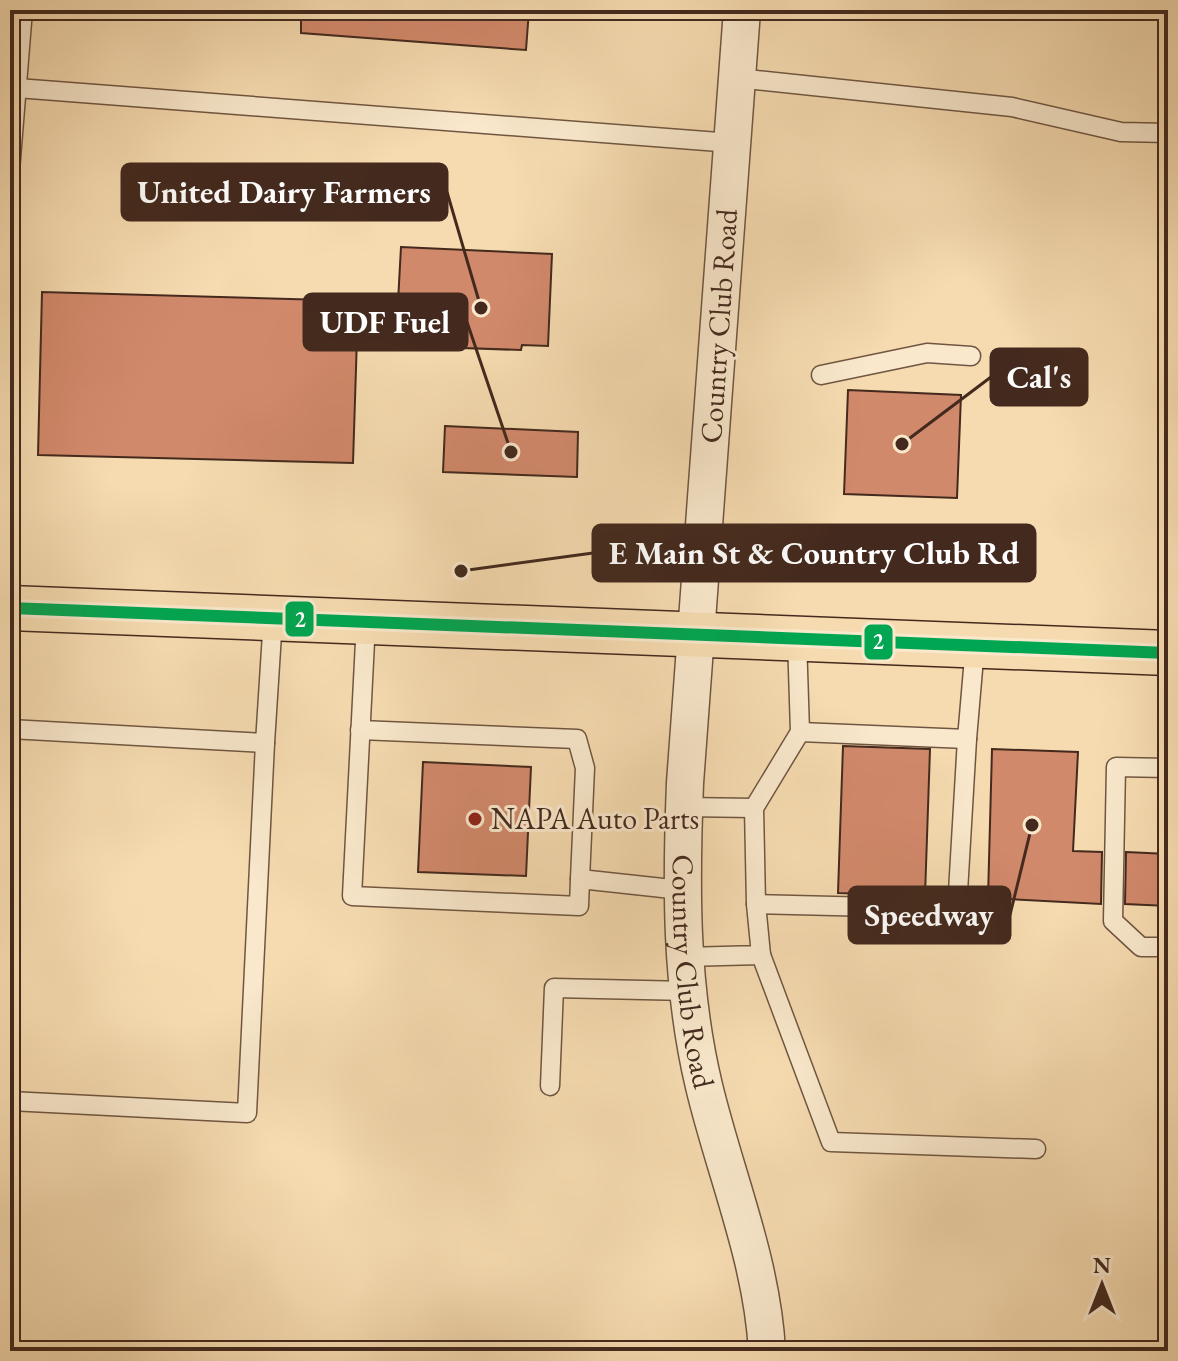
<svg xmlns="http://www.w3.org/2000/svg" width="1178" height="1361" font-family="'EB Garamond',serif">
	<style>
		.building { fill: #d1896b; stroke: #442a1e; stroke-width: 2 }
		.lines { fill: none; stroke-linecap: round; stroke-linejoin: round }
		.lane-casing { stroke: #705642; stroke-width: 21 }
		.street-casing { stroke: #705642; stroke-width: 39 }
		.primary-casing { stroke: #442a1e; stroke-width: 47 }
		.lane { stroke: #f9e8cc; stroke-width: 18 }
		.street { stroke: #f9e8cc; stroke-width: 36 }
		.primary { stroke: #f6dbb0; stroke-width: 44 }
		.bus-1-casing { stroke: #f9e8cc; stroke-width: 18 }
		.bus-1 { stroke: #00a651; stroke-width: 12 }
		.poi-dot { fill: #8f2418; stroke: #f9e8cc; stroke-width: 3 }
		.labels { text-anchor: middle; stroke-width: 6; stroke-linejoin: round; paint-order: stroke }
		.street-label { font-size: 30px; fill: #442a1e; stroke: #f9e8cc }
		.poi-label { font-size: 30px; fill: #442a1e; stroke: #f9e8cc; text-anchor: start }
		.leader { fill: none; stroke: #442a1e; stroke-width: 3 }
		.callout-dot { fill: #442a1e; stroke: #f9e8cc; stroke-width: 3 }
		.callout { fill: #442a1e; stroke: #442a1e; stroke-width: 3 }
		.callout-label { font-size: 32px; text-anchor: middle; font-weight: bold; fill: #fff }
		.line-badge { stroke: #f9e8cc; stroke-width: 3 }
		.badge-label { font-size: 22px; text-anchor: middle; font-weight: bold; fill: #fff }
	</style>
	<rect width="100%" height="100%" fill="#f6dbb0"/>
	<filter id="stains"><feTurbulence type="fractalNoise" baseFrequency=".0025" numOctaves="4"/><feColorMatrix values="0 0 0 0 .2 0 0 0 0 .09 0 0 0 0 .02 0 0 0 .5 -.17"/></filter>
	<radialGradient id="worn" r=".72"><stop offset=".6" stop-color="#630" stop-opacity="0"/><stop offset="1" stop-color="#630" stop-opacity=".3"/></radialGradient>
	<g class="building">
		<path d="M301 10H529L526 50 301 33Z"/>
		<path d="M401 247 552 254 548 346 522 345 521 350 433 347 434 341 357 337 353 463 38 455 42 292 398 302Z"/>
		<path d="M848 390 961 395 957 498 844 494Z"/>
		<path d="M445 426 578 432 577 477 443 472Z"/>
		<path d="M843 746 930 749 925 896 838 893Z"/>
		<path d="M992 749 1078 752 1073 851 1102 852 1101 904 988 898Z"/>
		<path d="M423 762 531 767 526 876 418 872Z"/>
		<path d="M1126 852 1168 854V906L1125 904Z"/>
	</g>
	<g class="lines">
		<g class="lane-casing">
			<g id="lane">
				<path d="M737 78 1012 107 1121 132 1168 133"/>
				<path d="M17 88 732 143"/>
				<path d="M10 171 23 10"/>
				<path d="M821 375 927 353 971 356"/>
				<path d="M366 622 352 896 579 906 580 879 681 890"/>
				<path d="M10 729 265 743 273 618"/>
				<path d="M360 730 577 739 585 768 580 879"/>
				<path d="M800 732 967 739 975 646"/>
				<path d="M1168 768 1116 767 1113 921 1141 947H1168"/>
				<path d="M684 807 754 808"/>
				<path d="M756 904 957 909 967 739"/>
				<path d="M761 955 831 1142 1036 1149"/>
				<path d="M684 957 761 955 756 904 754 808 800 732 797 639"/>
				<path d="M550 1086 554 988 688 991"/>
				<path d="M10 1101 247 1113 265 743"/>
			</g>
		</g>
		<g class="street-casing">
			<g id="street">
				<path id="s1" d="M742 10 685 783C681 885 680 986 704 1086 725 1174 762 1259 767 1351"/>
			</g>
		</g>
		<g class="primary-casing">
			<path id="primary" d="M10 608 1168 653"/>
		</g>
		<use href="#lane" class="lane"/>
		<use href="#street" class="street"/>
		<use href="#primary" class="primary"/>
		<g class="bus-1-casing">
			<path id="bus-1" d="M10 608 1168 653"/>
		</g>
		<use href="#bus-1" class="bus-1"/>
	</g>
	<circle class="poi-dot" cx="475" cy="819" r="8"/>
	<g class="labels">
		<g class="street-label">
			<text transform="translate(719 326) rotate(-86)" y="10">Country Club Road</text>
			<text dy="10" stroke="none"><textPath href="#s1" startOffset="964">Country Club Road</textPath></text>
		</g>
		<g class="poi-label">
			<text x="491" y="829">NAPA Auto Parts</text>
		</g>
	</g>
	<path class="leader" d="M481 308L447 192M511 452L467 322M902 444L991 377M461 571L593 553M1032 825L1010 915"/>
	<g class="callout-dot">
		<circle cx="481" cy="308" r="8"/>
		<circle cx="511" cy="452" r="8"/>
		<circle cx="902" cy="444" r="8"/>
		<circle cx="461" cy="571" r="8"/>
		<circle cx="1032" cy="825" r="8"/>
	</g>
	<g class="callout">
		<rect x="122" y="164" width="325" height="56" rx="8"/>
		<rect x="304" y="294" width="163" height="56" rx="8"/>
		<rect x="991" y="349" width="96" height="56" rx="8"/>
		<rect x="593" y="525" width="442" height="56" rx="8"/>
		<rect x="849" y="887" width="161" height="56" rx="8"/>
	</g>
	<g class="callout-label">
		<text x="284" y="203">United Dairy Farmers</text>
		<text x="385" y="333">UDF Fuel</text>
		<text x="1039" y="388">Cal's</text>
		<text x="814" y="564">E Main St &amp; Country Club Rd</text>
		<text x="929" y="926">Speedway</text>
	</g>
	<g class="line-badge">
		<rect x="284" y="600" width="31" height="38" rx="8" fill="#00a651"/>
		<rect x="863" y="623" width="31" height="38" rx="8" fill="#00a651"/>
	</g>
	<g class="badge-label">
		<text x="300" y="627">2</text>
		<text x="878" y="649">2</text>
	</g>
	<rect width="1178" height="1361" fill="none" stroke="#f6dbb0" stroke-width="40"/>
	<rect x="12" y="12" width="1154" height="1337" fill="none" stroke="#442a1e" stroke-width="4"/>
	<rect x="20" y="20" width="1138" height="1321" fill="none" stroke="#442a1e" stroke-width="2"/>
	<g transform="translate(1102 1285)" stroke="#f9e8cc" stroke-width="6" paint-order="stroke">
	<path d="M0-6L14 30L0 20L-14 30Z" fill="#442a1e"/>
	<text y="-12" font-size="22" font-weight="bold" text-anchor="middle" fill="#442a1e">N</text>
	</g>
	<rect width="100%" height="100%" filter="url(#stains)"/>
	<rect width="100%" height="100%" fill="url(#worn)"/>
</svg>
